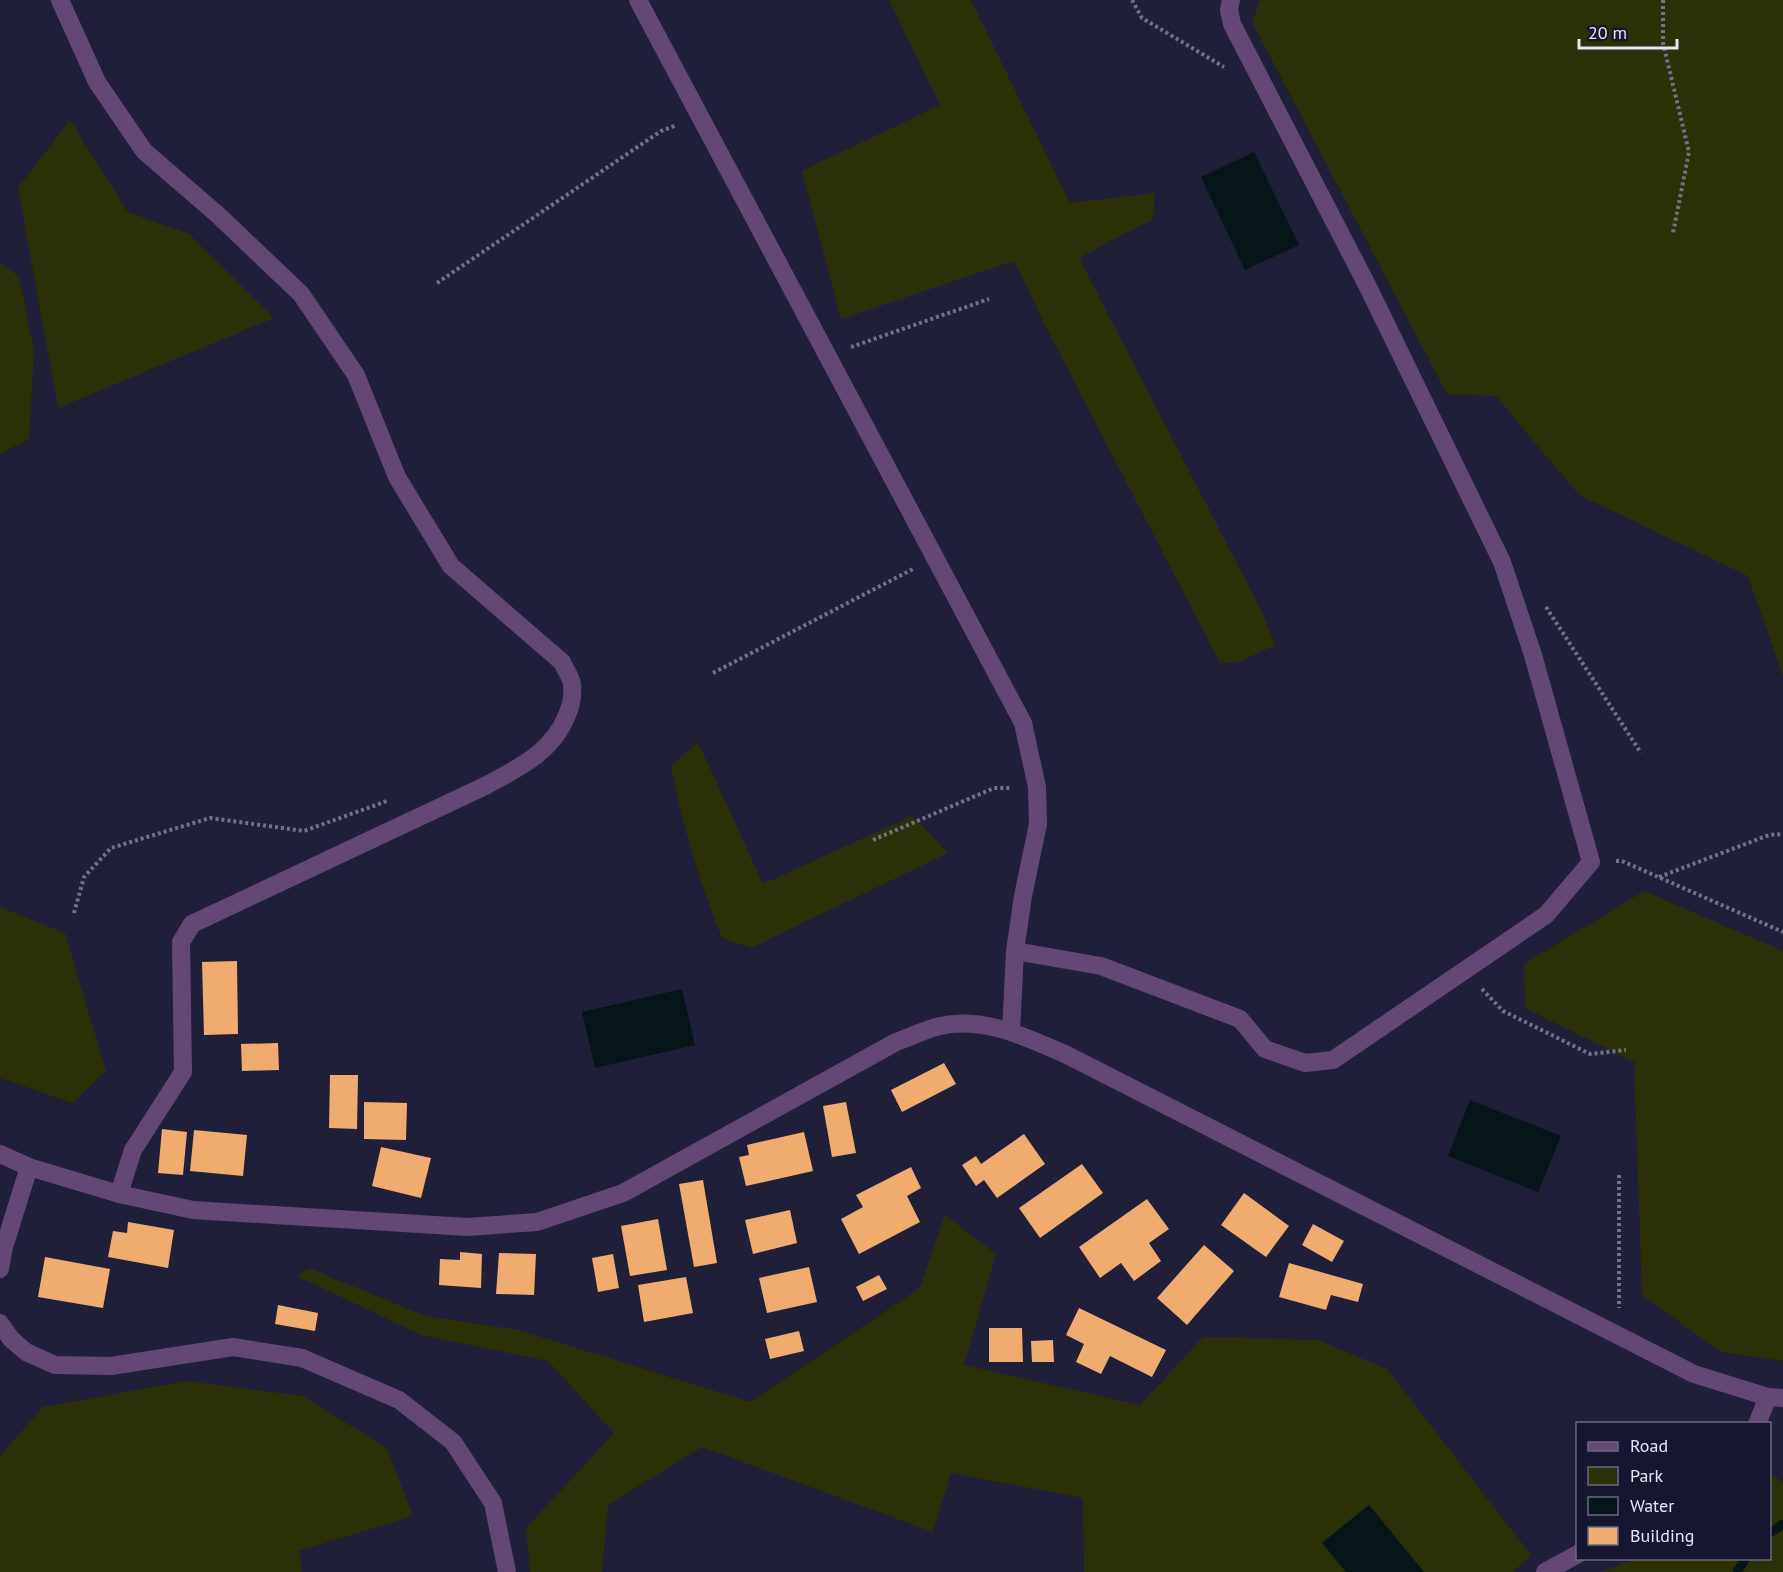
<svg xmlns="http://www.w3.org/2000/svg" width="1783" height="1572" font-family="'PT Sans',sans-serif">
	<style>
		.green { fill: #2c3007 }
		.water { fill: #061618 }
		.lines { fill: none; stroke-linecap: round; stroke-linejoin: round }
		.stream { stroke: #061618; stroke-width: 9 }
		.building { fill: #f0ab6e }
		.path { stroke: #717188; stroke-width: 4; stroke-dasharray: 3 3; stroke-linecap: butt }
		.minor { stroke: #644874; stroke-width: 18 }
	</style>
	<rect width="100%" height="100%" fill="#201f3a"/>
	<g class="green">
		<path d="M889 0H971L1070 203 1155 193 1153 219 1079 258 1262 612 1275 645 1239 662 1220 663 1047 329 1014 261 841 319 802 171 940 105Z"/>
		<path d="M1260 0H1783V676L1748 576 1579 495 1496 396 1447 394 1252 22Z"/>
		<path d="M70 120 128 212 189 234 274 318 58 408 18 188Z"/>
		<path d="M0 264 19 276 34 351 29 439 0 454Z"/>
		<path d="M698 742 763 884 912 816 948 853 751 948 722 938C700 884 682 824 671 766Z"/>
		<path d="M1644 891 1783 951V1361L1721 1352 1642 1295 1634 1062 1525 1008 1524 964Z"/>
		<path d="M0 907 65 933 106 1071 73 1103 0 1078Z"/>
		<path d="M945 1215 996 1254 964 1365 1140 1405 1203 1337 1318 1340 1387 1369 1531 1555 1513 1572H1424L1369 1505 1323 1543 1346 1572H1084L1083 1498 951 1473 933 1532 702 1447 608 1505 602 1572H530L526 1528 614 1433 548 1361 421 1335 297 1276 309 1268 425 1316 519 1330 750 1402 920 1288Z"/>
		<path d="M187 1381 303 1396 387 1448 413 1516 299 1551 302 1572H0V1456L43 1407Z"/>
		<path d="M1770 1474 1783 1482V1572H1601L1634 1559 1770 1558Z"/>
	</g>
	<g class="water">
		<path d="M1254 152 1299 245 1245 270 1201 177Z"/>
		<path d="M682 989 695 1045 595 1068 582 1012Z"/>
		<path d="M1470 1100 1561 1136 1538 1192 1448 1156Z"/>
		<path d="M1369 1505 1424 1572H1346L1322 1543Z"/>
	</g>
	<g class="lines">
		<g class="stream">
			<path d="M1770 1533 1783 1524"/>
			<path d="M1737 1572 1746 1558"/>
		</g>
	</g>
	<g class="building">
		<path d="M237 961 238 1034 204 1035 202 962Z"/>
		<path d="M278 1043 279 1070 242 1071 241 1044Z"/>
		<path d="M944 1063 956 1084 902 1112 891 1090Z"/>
		<path d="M330 1075H358L357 1129 329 1128Z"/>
		<path d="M364 1102 407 1103 406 1140 364 1139Z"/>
		<path d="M846 1102 856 1153 832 1157 823 1106Z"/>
		<path d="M162 1129 187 1132 183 1175 158 1173Z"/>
		<path d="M194 1130 247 1135 243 1176 190 1171Z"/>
		<path d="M804 1132 813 1171 746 1186 739 1157 749 1155 747 1145Z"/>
		<path d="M1024 1134 1045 1164 997 1198 984 1180 976 1186 962 1165 976 1156 981 1164Z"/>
		<path d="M381 1147 431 1158 421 1198 372 1186Z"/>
		<path d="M1082 1164 1103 1193 1040 1238 1019 1208Z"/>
		<path d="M911 1167 921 1188 907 1196 920 1222 859 1254 841 1219 863 1207 856 1195Z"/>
		<path d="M703 1180 717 1263 694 1267 679 1184Z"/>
		<path d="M1244 1193 1289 1226 1266 1257 1221 1225Z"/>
		<path d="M1147 1199 1169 1229 1149 1243 1161 1261 1134 1281 1121 1263 1100 1278 1079 1247Z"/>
		<path d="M790 1210 797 1243 753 1254 745 1220Z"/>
		<path d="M658 1219 667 1270 630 1276 621 1226Z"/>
		<path d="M128 1222 174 1230 168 1268 108 1257 113 1231 127 1233Z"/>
		<path d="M1313 1224 1344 1241 1332 1262 1302 1245Z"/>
		<path d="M1204 1245 1234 1271 1187 1325 1157 1298Z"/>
		<path d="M460 1252 482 1254 481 1288 439 1285 440 1259 460 1260Z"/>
		<path d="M499 1253 536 1254 534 1295 496 1294Z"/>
		<path d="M613 1254 619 1288 598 1292 592 1258Z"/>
		<path d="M45 1257 110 1269 103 1308 38 1297Z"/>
		<path d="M1289 1263 1363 1284 1358 1302 1331 1295 1326 1310 1279 1297Z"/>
		<path d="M809 1267 817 1302 767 1313 759 1278Z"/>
		<path d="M879 1275 887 1289 863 1301 856 1287Z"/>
		<path d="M686 1277 693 1313 644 1322 638 1285Z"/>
		<path d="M278 1305 318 1313 315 1331 275 1324Z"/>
		<path d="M1079 1308 1166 1350 1152 1377 1110 1356 1101 1374 1076 1362 1084 1344 1066 1335Z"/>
		<path d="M989 1328H1022L1023 1362H989Z"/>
		<path d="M799 1331 804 1351 770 1359 765 1339Z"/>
		<path d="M1053 1340 1054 1362H1032L1031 1341Z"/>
	</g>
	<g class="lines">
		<g class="path">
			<path d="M1132 0 1142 18 1224 67"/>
			<path d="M1663 0V43L1689 152 1673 233"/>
			<path d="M437 283 661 131 677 125"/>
			<path d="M851 347 989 299"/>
			<path d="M1546 607 1641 753"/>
			<path d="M713 673 913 569"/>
			<path d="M873 840 994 788H1012"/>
			<path d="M1616 861H1622L1783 932"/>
			<path d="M1659 877 1769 835 1783 834"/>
			<path d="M74 913 84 877 111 848 210 818 304 831 387 801"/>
			<path d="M1482 989 1503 1011 1590 1054 1626 1050"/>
			<path d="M1619 1175V1308"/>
		</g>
		<g class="minor">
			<path d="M60 0 97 82 144 151 218 215 301 294 356 375 397 477 451 566 562 662C565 669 571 677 572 684 573 694 571 706 567 715 552 753 518 768 485 786L192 924 181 942 183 1072 133 1150 119 1194"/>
			<path d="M638 0 1023 723 1037 787 1038 824 1023 896 1015 951 1011 1031"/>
			<path d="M1015 951 1101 966 1240 1019 1265 1049 1305 1063 1333 1060 1546 915 1591 862 1533 655 1502 562 1367 285 1232 24 1229 10 1231 0"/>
			<path d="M0 1154 29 1167 119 1194 193 1210 467 1227 537 1222 623 1193 896 1042C911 1037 926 1029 940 1026 984 1016 1028 1038 1067 1055L1694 1374 1768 1397 1783 1398"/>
			<path d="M0 1269 4 1247 29 1167"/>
			<path d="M0 1323 11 1339 26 1352 55 1365 111 1366 233 1347 302 1358 399 1400 453 1442 493 1503 507 1572"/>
			<path d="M1757 1424 1768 1397"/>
			<path d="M1545 1572 1578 1554"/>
		</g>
	</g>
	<rect x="1576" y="1422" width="195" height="138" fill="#171630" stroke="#696980" stroke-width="1.5"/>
	<rect x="1588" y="1442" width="30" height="9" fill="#644874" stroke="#696980" stroke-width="1.5"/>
	<text x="1630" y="1452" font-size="18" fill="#e4e5f7">Road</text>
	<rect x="1588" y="1467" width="30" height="18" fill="#2c3007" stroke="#696980" stroke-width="1.5"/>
	<text x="1630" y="1482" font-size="18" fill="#e4e5f7">Park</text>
	<rect x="1588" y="1497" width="30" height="18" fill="#061618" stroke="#696980" stroke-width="1.5"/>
	<text x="1630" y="1512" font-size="18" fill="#e4e5f7">Water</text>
	<rect x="1588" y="1527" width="30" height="18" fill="#f0ab6e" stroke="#696980" stroke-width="1.5"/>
	<text x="1630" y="1542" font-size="18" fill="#e4e5f7">Building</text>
	<path d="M1579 39v9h98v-9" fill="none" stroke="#e4e5f7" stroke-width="3"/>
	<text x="1588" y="39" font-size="18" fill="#e4e5f7" stroke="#171630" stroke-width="4.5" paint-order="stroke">20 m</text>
</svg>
